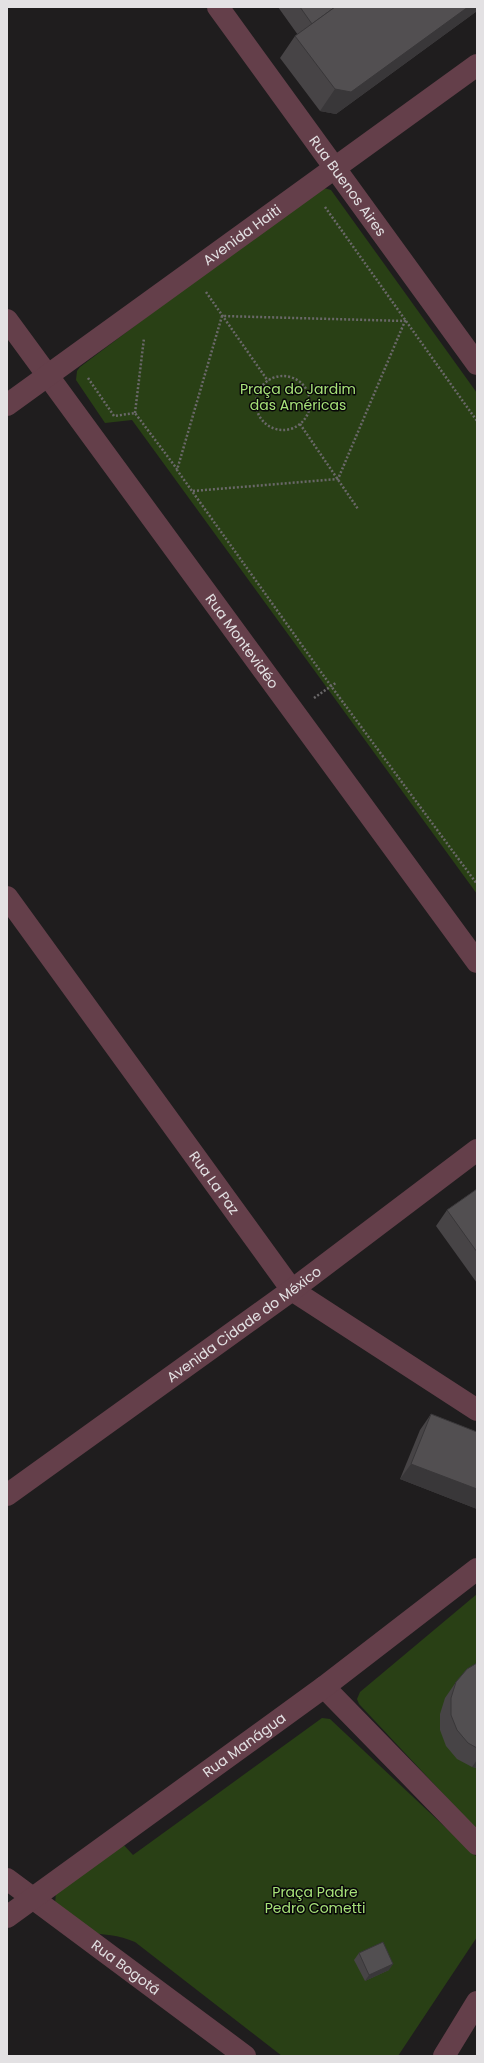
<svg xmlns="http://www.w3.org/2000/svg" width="484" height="2063" font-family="Poppins,sans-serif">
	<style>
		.green { fill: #294015 }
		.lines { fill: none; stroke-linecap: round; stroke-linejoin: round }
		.path { stroke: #6a6869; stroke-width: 2.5; stroke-dasharray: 2 2; stroke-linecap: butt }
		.minor { stroke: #643f4a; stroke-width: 22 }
		.wall { fill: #474446 }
		.shaded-wall { fill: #393739 }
		.building { fill: #524f51; stroke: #393739 }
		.labels { text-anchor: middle; stroke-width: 3; stroke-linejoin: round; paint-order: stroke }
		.street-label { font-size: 14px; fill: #e3e1e3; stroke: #080708 }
		.park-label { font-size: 14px; fill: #a7e279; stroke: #080708 }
	</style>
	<rect width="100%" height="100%" fill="#1f1d1e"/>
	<g class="green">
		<path d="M324 188 331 190 477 393V894L132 420 105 423 76 380 77 371 80 367 317 189Z"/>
		<path d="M477 1594V1830L359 1704 357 1699 360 1692Z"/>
		<path d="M322 1718 330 1719 477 1857V1937L398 2056H282L135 1942C119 1935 103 1934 85 1933L55 1904 56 1892 121 1842 133 1855Z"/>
	</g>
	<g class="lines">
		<g class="path">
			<path d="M325 207 477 421"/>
			<path d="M206 292 268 381"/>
			<circle cx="283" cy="403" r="27"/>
			<path d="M88 378 114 416 135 413 177 469"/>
			<path d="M135 413 144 338"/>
			<path d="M300 424 358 509"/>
			<path d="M193 491 338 479 405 321 222 316 177 470 331 686 477 884"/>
			<path d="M314 698 337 682"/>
		</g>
		<g class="minor">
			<path id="s1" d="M218 7 477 364"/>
			<path id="s2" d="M7 320 477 962"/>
			<path id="s3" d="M7 405 477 65"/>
			<path id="s4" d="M7 897 292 1290 477 1410"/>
			<path id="s5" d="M7 1495 292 1290 477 1150"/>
			<path d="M324 1687 477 1844"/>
			<path id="s6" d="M7 1879 245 2056"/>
			<path id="s7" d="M7 1917 324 1687 477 1569"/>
			<path d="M444 2056 477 2002"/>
		</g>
	</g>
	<g class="wall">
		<path d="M278 7H477V11L336 114 320 111 280 58 295 36 298 35Z"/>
		<path d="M477 1189V1283L436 1226 447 1210Z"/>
		<path d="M431 1414 477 1432V1509L400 1479 420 1430Z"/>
		<path d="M477 1663V1768L472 1767 457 1759 446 1746 440 1730V1714L445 1698 456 1682Z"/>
		<path d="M359 1953 389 1970 365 1981 354 1960Z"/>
	</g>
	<g class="shaded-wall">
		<path d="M468 7H477V11L336 114 320 111 335 89Z"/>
		<path d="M411 1464 477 1489V1509L400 1479Z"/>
		<path d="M477 1760V1768L472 1767Z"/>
		<path d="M393 1964 389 1970 365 1981 369 1975Z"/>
	</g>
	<g class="building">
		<path d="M300 7H335L312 24Z"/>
		<path d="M335 7H468L351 92 335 89 295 36Z"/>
		<path d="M477 1189V1252L447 1210Z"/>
		<path d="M431 1414 477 1432V1489L411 1464Z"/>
		<path d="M477 1663V1748L468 1743 457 1730 451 1715V1698L456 1682 467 1669Z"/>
		<path d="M383 1942 393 1964 369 1975 359 1953Z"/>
	</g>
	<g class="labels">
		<g class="street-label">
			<text dy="5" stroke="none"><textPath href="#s1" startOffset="221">Rua Buenos Aires</textPath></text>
			<text dy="5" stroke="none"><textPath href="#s3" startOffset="290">Avenida Haiti</textPath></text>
			<text dy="5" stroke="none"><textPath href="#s2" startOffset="398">Rua Montevidéo</textPath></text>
			<text dy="5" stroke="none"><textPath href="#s4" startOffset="353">Rua La Paz</textPath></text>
			<text dy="5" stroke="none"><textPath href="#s5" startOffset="292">Avenida Cidade do México</textPath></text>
			<text dy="5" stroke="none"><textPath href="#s7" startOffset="293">Rua Manágua</textPath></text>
			<text dy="5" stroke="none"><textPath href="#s6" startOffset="148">Rua Bogotá</textPath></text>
		</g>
		<g class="park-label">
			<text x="298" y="394">Praça do Jardim<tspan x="298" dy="16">das Américas</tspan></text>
			<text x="315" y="1897">Praça Padre<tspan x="315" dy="16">Pedro Cometti</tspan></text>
		</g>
	</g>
	<rect width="484" height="2063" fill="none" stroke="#e3e1e3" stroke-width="16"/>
</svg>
